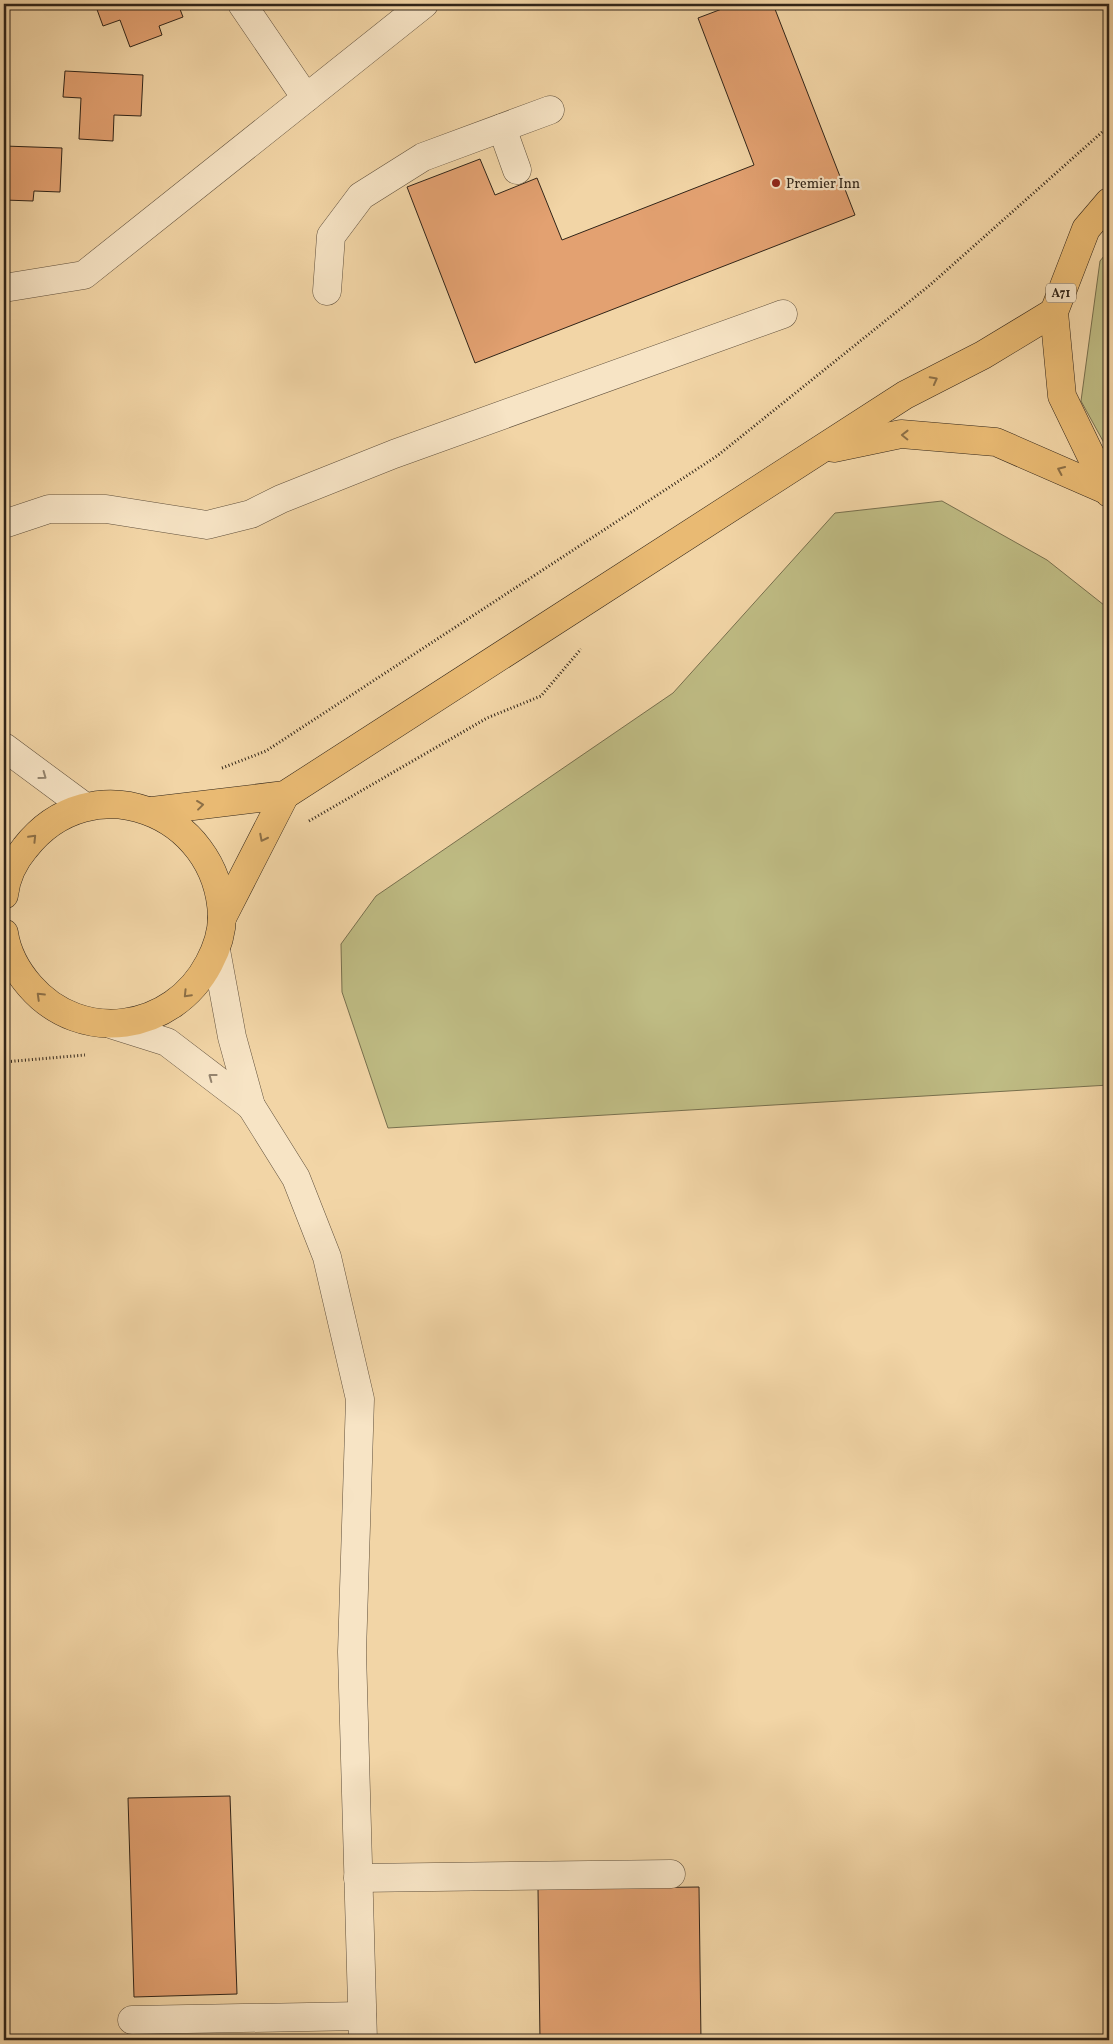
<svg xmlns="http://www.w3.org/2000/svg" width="1113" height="2044" font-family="Vollkorn,serif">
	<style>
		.green { fill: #bfbc84; stroke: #78704e }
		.building { fill: #e3a171; stroke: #302418 }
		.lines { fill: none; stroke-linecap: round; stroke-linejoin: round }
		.minor-casing { stroke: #60503c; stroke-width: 29 }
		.major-casing { stroke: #302418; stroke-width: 29 }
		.path { stroke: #302418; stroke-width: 3; stroke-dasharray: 1 2.5; stroke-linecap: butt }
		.minor { stroke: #f7e4c5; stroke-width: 28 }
		.major { stroke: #e9ba73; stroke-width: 28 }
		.oneway { stroke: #8c6f46 }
		.oneway2 { stroke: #94846e }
		.poi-dot { fill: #8f2418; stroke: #f7e4c5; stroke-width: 2 }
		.labels { text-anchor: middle; stroke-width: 4.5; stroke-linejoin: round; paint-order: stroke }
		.shield { fill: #f7e4c5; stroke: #6c5e4c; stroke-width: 1 }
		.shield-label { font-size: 12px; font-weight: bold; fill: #302418 }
		.poi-label { font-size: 14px; fill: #302418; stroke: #f7e4c5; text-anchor: start }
	</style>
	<rect width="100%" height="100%" fill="#f2d5a6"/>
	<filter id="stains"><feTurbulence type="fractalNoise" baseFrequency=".004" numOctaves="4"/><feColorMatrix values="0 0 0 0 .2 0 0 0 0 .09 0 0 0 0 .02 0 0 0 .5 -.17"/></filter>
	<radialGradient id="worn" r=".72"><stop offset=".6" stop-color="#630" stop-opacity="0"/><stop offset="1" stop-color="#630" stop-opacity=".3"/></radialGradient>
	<g class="green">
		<path d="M1109 250V452L1081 401 1100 261Z"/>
		<path d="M942 501 1047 560 1109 609V1085L388 1128 342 992 341 944 376 896 673 693 835 513Z"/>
	</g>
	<g class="building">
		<path d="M95 4H178L183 17 159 26 162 35 130 47 120 20 103 26Z"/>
		<path d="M735 4H773L855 215 475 363 407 187 480 159 495 195 537 178 562 240 754 165 698 18Z"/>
		<path d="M65 71 143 75 141 116 114 115 113 141 79 139 81 98 63 97Z"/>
		<path d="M4 146 62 148 60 192 34 191 33 201 4 200Z"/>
		<path d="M230 1796 237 1994 134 1997 128 1798Z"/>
		<path d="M699 1887 701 2040H540L538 1889Z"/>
	</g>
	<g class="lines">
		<g class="minor-casing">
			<g id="minor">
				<path d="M242 4 306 98"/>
				<path d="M502 128 517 170"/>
				<path d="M4 288 84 275 424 4"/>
				<path d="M327 291 331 236 361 196 423 157 550 110"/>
				<path d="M4 524 49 509H106L207 525 251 514 281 499 394 454 783 314"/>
				<path d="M4 747 85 807"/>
				<path d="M216 950 232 1037 251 1106 296 1178 327 1257 360 1399 352 1652 363 2040"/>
				<path d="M113 1025 167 1042 251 1106"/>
				<path d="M358 1878 671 1874"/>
				<path d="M132 2020 362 2016"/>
			</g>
		</g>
		<g class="major-casing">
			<g id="major">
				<path d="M1109 202 1086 229 1054 312 1062 396 1109 493"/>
				<path d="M834 448 901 434 996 442 1106 490"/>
				<path d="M152 811 285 795 905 395 983 355 1054 312"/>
				<path d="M4 895C6 878 14 861 25 848 91 763 218 811 222 916 222 932 216 950 209 963 173 1032 81 1045 30 986 16 970 7 953 4 933"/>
				<path d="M222 918 285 795"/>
			</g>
		</g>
		<g class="path">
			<path d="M222 768 266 751 717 456 930 285 1109 126"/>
			<path d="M309 821 487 718 541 696 581 649"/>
			<path d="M4 1062 85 1055"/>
		</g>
		<use href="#minor" class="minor"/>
		<use href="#major" class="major"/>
	</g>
	<defs><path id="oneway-chevron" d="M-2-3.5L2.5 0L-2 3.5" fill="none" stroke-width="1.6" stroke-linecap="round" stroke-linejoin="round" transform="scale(1.25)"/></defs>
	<g class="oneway">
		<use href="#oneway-chevron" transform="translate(934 380) rotate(-28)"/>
		<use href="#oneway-chevron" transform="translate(905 435) rotate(-179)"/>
		<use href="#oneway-chevron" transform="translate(1061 470) rotate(-156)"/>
		<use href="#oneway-chevron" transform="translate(200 805) rotate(-7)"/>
		<use href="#oneway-chevron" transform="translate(33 838) rotate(-46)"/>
		<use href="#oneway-chevron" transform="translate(263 838) rotate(117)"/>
		<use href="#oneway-chevron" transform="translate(187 994) rotate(134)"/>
		<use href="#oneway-chevron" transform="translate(40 996) rotate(-136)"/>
	</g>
	<g class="oneway2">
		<use href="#oneway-chevron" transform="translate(43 776) rotate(36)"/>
		<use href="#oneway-chevron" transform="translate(212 1077) rotate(-143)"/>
	</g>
	<circle class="poi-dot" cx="776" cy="183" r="5"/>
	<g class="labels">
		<rect class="shield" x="1046" y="283.5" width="30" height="19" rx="4"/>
		<g class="shield-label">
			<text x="1061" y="297">A71</text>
		</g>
		<g class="poi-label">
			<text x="786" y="188">Premier Inn</text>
		</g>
	</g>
	<rect width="1113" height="2044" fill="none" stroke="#f2d5a6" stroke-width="20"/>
	<rect x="5" y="5" width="1103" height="2034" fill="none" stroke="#302418" stroke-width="2.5"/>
	<rect x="10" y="10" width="1093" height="2024" fill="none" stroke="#302418"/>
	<rect width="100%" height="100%" filter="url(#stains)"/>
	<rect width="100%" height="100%" fill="url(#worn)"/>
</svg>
